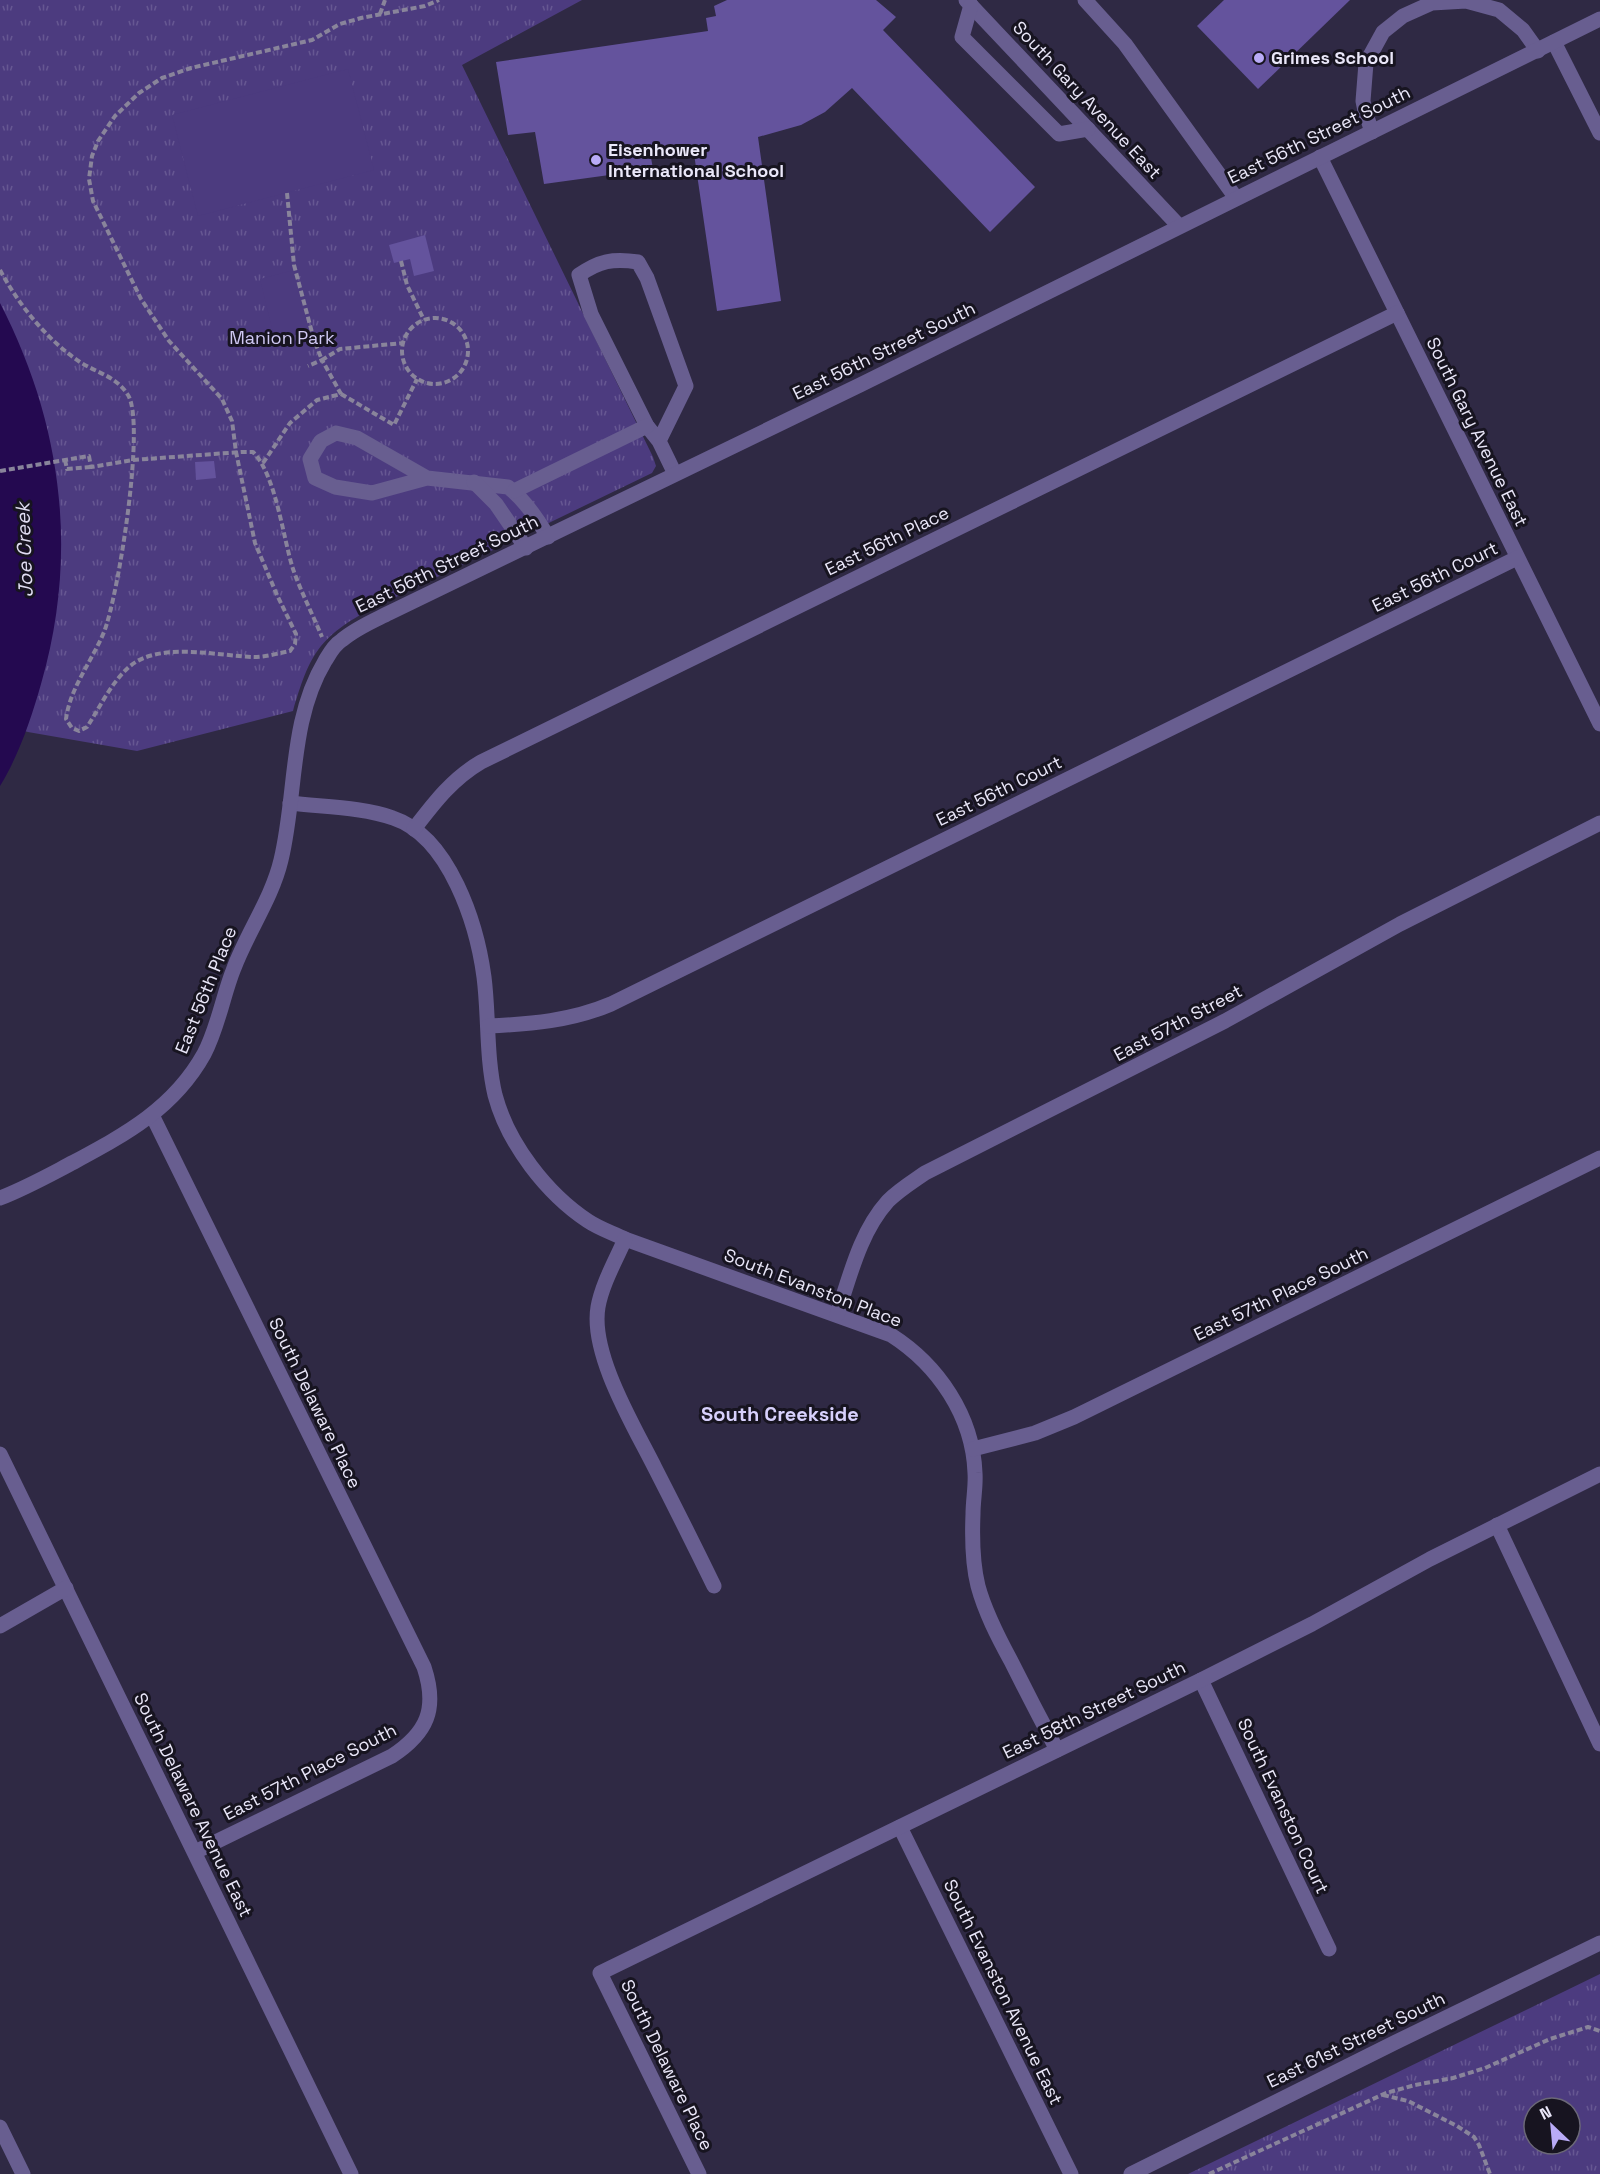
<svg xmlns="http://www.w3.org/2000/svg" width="1600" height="2174" font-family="'Space Grotesk',sans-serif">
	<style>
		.grass { fill: url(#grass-tufts); fill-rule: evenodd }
		.pitch { fill: #4c3b7f }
		.water { fill: #240950 }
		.building { fill: #64539d }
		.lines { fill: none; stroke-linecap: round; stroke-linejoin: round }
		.path { stroke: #89849b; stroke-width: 4; stroke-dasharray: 6 3; stroke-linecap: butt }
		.minor { stroke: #685e90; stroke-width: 15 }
		.poi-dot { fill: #b9abf7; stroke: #171420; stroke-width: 2 }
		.labels { text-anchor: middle; stroke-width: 6; stroke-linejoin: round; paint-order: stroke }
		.poi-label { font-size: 18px; font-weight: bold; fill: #eae7f9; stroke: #171420; text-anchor: start }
		.street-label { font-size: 18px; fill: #eae7f9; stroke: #171420 }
		.park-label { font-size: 18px; fill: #d0c9f4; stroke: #171420 }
		.water-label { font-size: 20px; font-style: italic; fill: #dfdcf1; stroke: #171420 }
		.neighbourhood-label { font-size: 20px; font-weight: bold; fill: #d7d0fc; stroke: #171420 }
	</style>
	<defs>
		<pattern id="grass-tufts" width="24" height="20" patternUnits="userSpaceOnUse" patternTransform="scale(1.5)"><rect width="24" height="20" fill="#4c3b7f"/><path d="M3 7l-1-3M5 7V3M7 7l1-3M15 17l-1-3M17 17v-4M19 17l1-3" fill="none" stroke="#665792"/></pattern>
	</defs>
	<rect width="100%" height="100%" fill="#2f2944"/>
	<g class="grass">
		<path d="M0 0H582L462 65 653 457 656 466 652 473 367 611C317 639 309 657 293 711L137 751 28 732 0 724Z"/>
		<path d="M1600 1974V2174H1188ZM1534 2108H1570V2144H1534Z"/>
	</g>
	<g class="pitch">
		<path d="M348 69 374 170 198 216 172 115Z"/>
		<path d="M294 270 309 331 275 341 260 279Z"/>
	</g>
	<path class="water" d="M0 303C62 423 79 553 41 684 31 719 19 755 0 786Z"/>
	<g class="building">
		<path d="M727 0H876L896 17 883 30 1035 187 990 232 852 88 825 112 801 125 758 137 781 301 717 311 693 147 650 152 653 169 544 184 535 132 508 135 496 62 708 31 706 18 716 16 714 6Z"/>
		<path d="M1224 0H1350L1258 89 1197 26Z"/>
		<path d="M425 235 434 271 414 276 410 259 394 263 389 245Z"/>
		<path d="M214 461 216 478 196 480 195 462Z"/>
	</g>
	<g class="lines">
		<g class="path">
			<path d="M380 14 385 0"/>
			<path d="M287 193 294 265 314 340 322 360 340 349 403 343"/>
			<path d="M401 261 407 285 424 320"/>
			<path d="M0 270C19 305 46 339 80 362 97 373 116 376 128 395 146 424 118 597 104 632 92 661 70 688 66 719L72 728 79 731 87 727C100 707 111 683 129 667 158 641 218 656 254 657 266 657 279 653 290 651L295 644 296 634 277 595 255 543 236 452 232 421 222 399 169 341 141 299 93 201 89 179 92 156 98 141 115 116 139 93 162 78 191 68 312 40 340 24 361 18 425 6 439 0"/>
			<circle cx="435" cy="351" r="33"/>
			<path d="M341 394 394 425 417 379"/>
			<path d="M65 460 67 469 91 467"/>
			<path d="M263 463 290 423 317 400 341 394 322 360 308 366"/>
			<path d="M0 471 89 456 91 467 133 460 241 452H253C276 475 283 538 293 569 301 592 313 615 322 637"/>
			<path d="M1383 2095 1408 2101 1457 2126 1474 2137 1479 2145 1490 2174"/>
			<path d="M1209 2174 1386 2093 1415 2085 1453 2078 1485 2068 1550 2039 1588 2027 1600 2031"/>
		</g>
		<g class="minor">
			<path d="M966 0 1179 226"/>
			<path d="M1085 0 1125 44 1236 198"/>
			<path d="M971 5 962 37 1059 134 1088 129"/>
			<path d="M1554 42 1600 133"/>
			<path d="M1372 132 1365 111 1363 101 1366 63 1383 32 1403 16 1432 3 1466 1 1499 10 1523 30 1538 51"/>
			<path d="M1320 157 1600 724"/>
			<path d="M659 441 686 386 647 278 638 262C613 258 599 261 579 275L591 314 647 426 659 441 675 474"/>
			<path d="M427 478 357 438 336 433 321 441 310 459 315 478 335 487 372 493 427 478 508 487C525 500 537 518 548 537"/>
			<path d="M474 482 496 504 526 548"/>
			<path d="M514 491 647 426"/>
			<path d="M290 803C322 807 363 807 393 818 450 837 477 925 484 977 489 1016 486 1057 495 1095 508 1144 547 1194 588 1221 600 1229 613 1233 625 1239L891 1335C938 1365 973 1416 975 1473 976 1486 973 1500 973 1514 972 1538 972 1562 978 1586 985 1612 998 1637 1011 1661 1026 1691 1041 1720 1057 1750"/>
			<path d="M414 829C434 803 452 779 481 762L1397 313"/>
			<path d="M488 1026C531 1024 571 1021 611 1004L1517 558"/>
			<path d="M152 1115 424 1667C438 1709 427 1733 392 1756L195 1852"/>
			<path d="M0 1198C26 1188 49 1175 74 1162 126 1134 174 1108 204 1054 218 1028 223 995 234 968 248 931 272 898 281 860 297 794 289 721 325 661 330 653 334 645 342 640 356 628 373 621 389 613L860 385 1600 19"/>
			<path d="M625 1239C616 1260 602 1284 598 1307 590 1354 634 1426 655 1468 675 1507 695 1547 714 1586"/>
			<path d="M837 1315C850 1276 860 1232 888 1201 899 1190 912 1182 925 1173L1225 1021 1400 924 1600 823"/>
			<path d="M973 1449 1035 1433 1074 1417 1600 1158"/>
			<path d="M0 1454 351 2174"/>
			<path d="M1497 1525 1600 1744"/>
			<path d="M0 1626 66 1588"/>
			<path d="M1201 1680 1329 1949"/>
			<path d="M900 1827 1071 2174"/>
			<path d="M0 2127 23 2174"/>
			<path d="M699 2174 600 1973 1201 1680 1312 1624 1430 1559 1600 1474"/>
			<path d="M1131 2174 1396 2042 1600 1943"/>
		</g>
	</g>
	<g class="poi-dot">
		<circle cx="1259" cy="58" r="6"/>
		<circle cx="596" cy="160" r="6"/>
	</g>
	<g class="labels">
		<g class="poi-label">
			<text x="1271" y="64">Grimes School</text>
			<text x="608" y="156">Eisenhower<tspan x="608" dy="21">International School</tspan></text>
		</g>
		<g class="street-label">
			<text transform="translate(1087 100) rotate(47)" y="6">South Gary Avenue East</text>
			<text transform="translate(1319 135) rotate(-26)" y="6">East 56th Street South</text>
			<text transform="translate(884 351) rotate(-26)" y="6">East 56th Street South</text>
			<text transform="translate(1477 432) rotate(64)" y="6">South Gary Avenue East</text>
			<text transform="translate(887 541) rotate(-26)" y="6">East 56th Place</text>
			<text transform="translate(447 564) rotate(-26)" y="6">East 56th Street South</text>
			<text transform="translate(1435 577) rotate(-26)" y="6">East 56th Court</text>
			<text transform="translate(999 791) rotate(-26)" y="6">East 56th Court</text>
			<text transform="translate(206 990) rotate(-68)" y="6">East 56th Place</text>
			<text transform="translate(1178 1023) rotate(-28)" y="6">East 57th Street</text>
			<text transform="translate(813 1288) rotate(21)" y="6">South Evanston Place</text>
			<text transform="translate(1281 1294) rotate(-26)" y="6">East 57th Place South</text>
			<text transform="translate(315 1403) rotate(64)" y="6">South Delaware Place</text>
			<text transform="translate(1094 1710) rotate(-26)" y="6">East 58th Street South</text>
			<text transform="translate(310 1772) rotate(-27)" y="6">East 57th Place South</text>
			<text transform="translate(193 1805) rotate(64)" y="6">South Delaware Avenue East</text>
			<text transform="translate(1283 1806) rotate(65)" y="6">South Evanston Court</text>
			<text transform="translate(1003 1992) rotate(64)" y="6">South Evanston Avenue East</text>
			<text transform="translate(1356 2040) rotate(-26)" y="6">East 61st Street South</text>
			<text transform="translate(667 2065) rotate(64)" y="6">South Delaware Place</text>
		</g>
		<g class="park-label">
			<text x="282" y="344">Manion Park</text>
		</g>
		<g class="water-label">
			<text transform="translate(24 550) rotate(-92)" y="7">Joe Creek</text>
		</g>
		<g class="neighbourhood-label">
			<text x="780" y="1421">South Creekside</text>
		</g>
	</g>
	<g transform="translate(1552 2126) rotate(334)"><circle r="28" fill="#171420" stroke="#6b6877" stroke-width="1.5"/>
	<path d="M0-4.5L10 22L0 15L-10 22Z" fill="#b9abf7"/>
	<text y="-9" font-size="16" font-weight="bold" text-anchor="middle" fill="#eae7f9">N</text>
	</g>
</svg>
